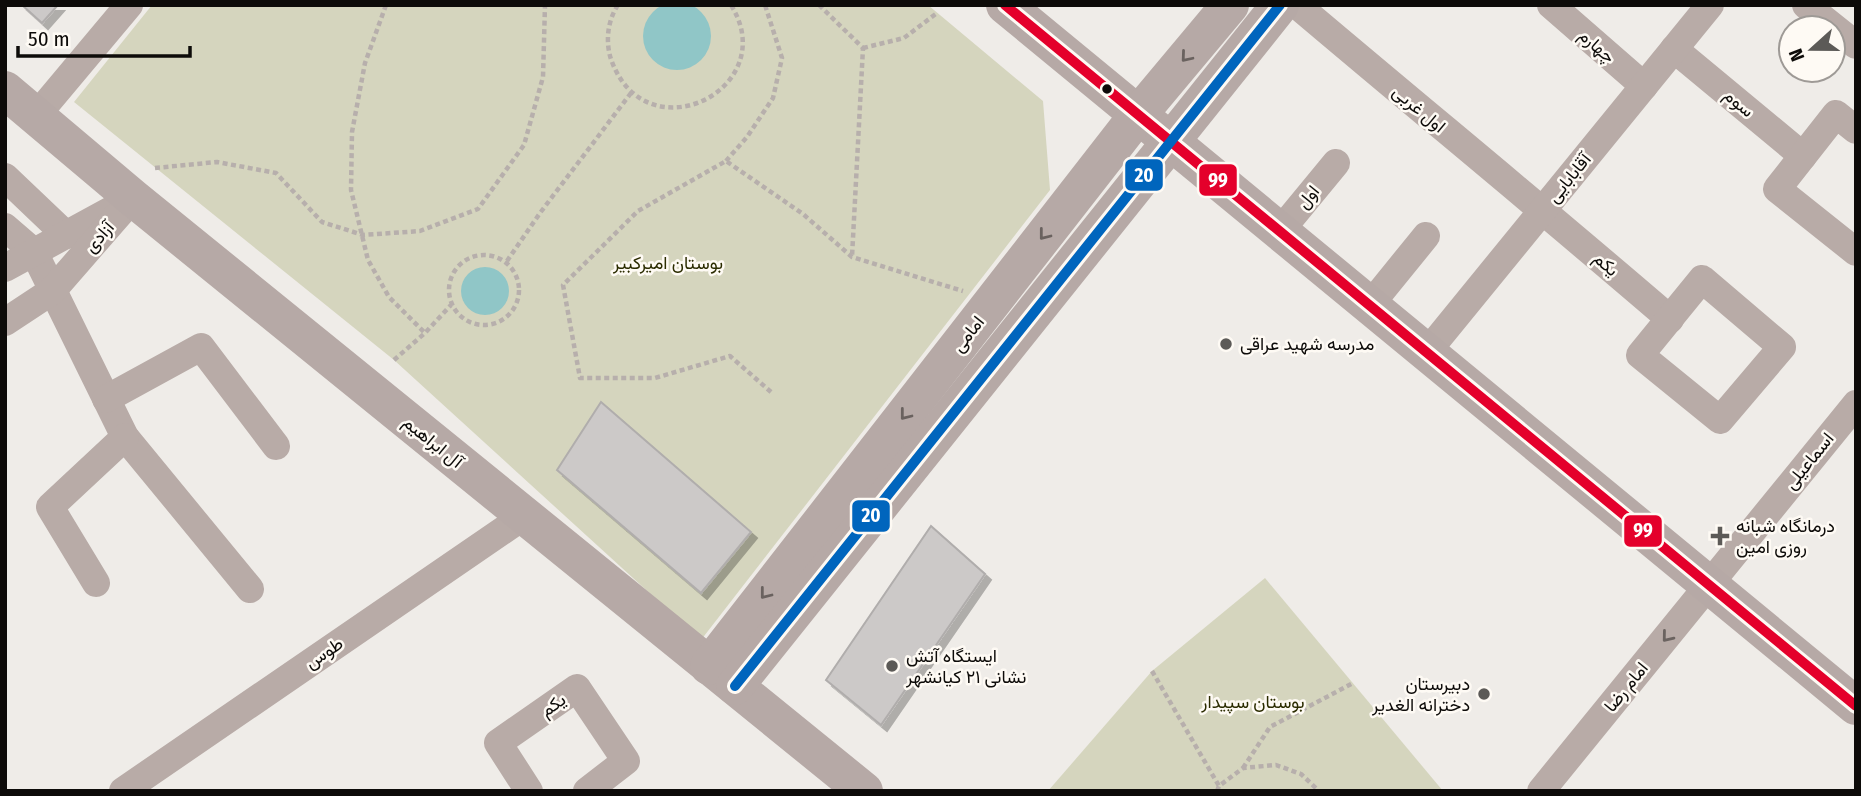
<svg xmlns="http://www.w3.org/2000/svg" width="1861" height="796" font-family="'Fira Sans Condensed',Vazirmatn,sans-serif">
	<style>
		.green { fill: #d5d5be }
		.water { fill: #90c6c7 }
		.building { fill: #ccc9c8; stroke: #b0adac; stroke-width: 2; filter: url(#shadow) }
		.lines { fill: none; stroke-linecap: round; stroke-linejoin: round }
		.path { stroke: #b7afac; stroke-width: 4.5; stroke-dasharray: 5 3.5; stroke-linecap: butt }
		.street { stroke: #b8aba7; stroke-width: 28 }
		.secondary { stroke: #b6a9a6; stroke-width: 38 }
		.bus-1-casing { stroke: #fefaf4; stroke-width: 16 }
		.bus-2-casing { stroke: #fefaf4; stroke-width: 16 }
		.bus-1 { stroke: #e4002b; stroke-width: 10 }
		.bus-2 { stroke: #0065bd; stroke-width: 10 }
		.oneway { stroke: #6a625f }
		.oneway2 { stroke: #6b6360 }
		.bus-dot { fill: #0d0b09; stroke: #fefaf4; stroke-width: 2.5 }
		.poi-dot { fill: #5c5a57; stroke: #fefaf4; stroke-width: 2.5 }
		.labels { text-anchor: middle; stroke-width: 5; stroke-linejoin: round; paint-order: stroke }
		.street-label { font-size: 18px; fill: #0d0b09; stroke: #fefaf4 }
		.park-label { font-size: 18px; fill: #2b2c00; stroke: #fefaf4 }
		.poi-label { font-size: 18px; fill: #0d0b09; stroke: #fefaf4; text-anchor: start }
		.line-badge { stroke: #fefaf4; stroke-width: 2.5 }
		.badge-label { font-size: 19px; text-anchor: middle; font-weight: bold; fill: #fff }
	</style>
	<defs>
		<filter id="shadow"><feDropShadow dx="6" dy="6" stdDeviation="0" flood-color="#0004"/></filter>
	</defs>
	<rect width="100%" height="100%" fill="#efece8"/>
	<g class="green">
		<path d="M152 5H928L1043 101 1050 190 701 640 394 360 74 102Z"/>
		<path d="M1265 578 1443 791H1048L1152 671Z"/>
	</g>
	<g class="water">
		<circle cx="677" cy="36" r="34"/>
		<circle cx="485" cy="291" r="24"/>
	</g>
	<g class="building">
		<path d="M22 5H58L42 23Z"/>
		<path d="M601 402 751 532 701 593 557 470Z"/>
		<path d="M931 526 985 574 881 725 826 680Z"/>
	</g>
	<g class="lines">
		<g class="path">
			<path d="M386 5 365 63 352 132 351 190 368 260 389 297 425 333"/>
			<path d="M618 5C607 21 605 44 612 62 648 156 783 88 731 5"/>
			<path d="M819 5 863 48 852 257"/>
			<path d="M863 48 904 38 937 13"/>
			<path d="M726 161 747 137 773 98 782 58 765 5"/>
			<path d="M155 168 217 162 276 173 322 222 363 235 420 231 478 209 524 145 543 77 545 5"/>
			<circle cx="484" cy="290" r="35"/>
			<path d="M507 261 540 213 631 93"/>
			<path d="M394 360 425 333 451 305"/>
			<path d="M771 392 730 356 655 378H580L563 285 638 211 726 161 803 214 852 257 963 291"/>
			<path d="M1152 671 1219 786"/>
			<path d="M1243 768 1270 727 1353 683"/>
			<path d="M1217 791 1219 786 1243 768 1276 765 1301 774 1319 791"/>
		</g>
		<g class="street">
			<path d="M1297 5C1421 110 1547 213 1670 319"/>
			<path d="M1551 5 1644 86"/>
			<path d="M1806 5 1856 45"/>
			<path d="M1674 49 1803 156"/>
			<path d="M36 116 129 5"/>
			<path d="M1856 130 1836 114 1777 189 1856 252"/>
			<path d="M5 177 66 235"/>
			<path d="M5 227 34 252 125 437 250 589"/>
			<path d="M1280 231 1336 163"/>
			<path d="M5 268 115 208"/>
			<path d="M1702 279 1782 347 1720 420 1640 355Z"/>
			<path d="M1370 305 1426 236"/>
			<path d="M5 322 52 291 133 198"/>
			<path d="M1427 352 1710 5"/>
			<path d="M106 399 201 347 276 446"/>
			<path d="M96 583 50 507 125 437"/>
			<path d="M123 791 524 516"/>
			<path d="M529 791 498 743 577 688 626 761 587 791"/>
			<path d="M1541 791 1856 404"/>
		</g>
		<g class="secondary">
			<path d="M1005 5 1856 706"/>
			<path d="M5 90 133 198 864 791"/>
			<path d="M709 666 1138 115 1230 5"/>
			<path d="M735 686 1280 5"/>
		</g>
		<g class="bus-1-casing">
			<path id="bus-1" d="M1005 5 1856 706"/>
		</g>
		<g class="bus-2-casing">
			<path id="bus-2" d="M735 686 1280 5"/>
		</g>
		<use href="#bus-1" class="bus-1"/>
		<use href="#bus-2" class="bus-2"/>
	</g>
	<defs><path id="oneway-chevron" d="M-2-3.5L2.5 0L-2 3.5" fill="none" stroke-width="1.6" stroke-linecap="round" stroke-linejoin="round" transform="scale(1.75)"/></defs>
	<g class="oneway">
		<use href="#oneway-chevron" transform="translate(1186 57) rotate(130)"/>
		<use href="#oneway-chevron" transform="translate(1044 235) rotate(128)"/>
		<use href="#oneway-chevron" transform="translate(905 415) rotate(128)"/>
		<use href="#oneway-chevron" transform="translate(765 594) rotate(128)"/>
	</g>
	<use class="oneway2" href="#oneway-chevron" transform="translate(1667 637) rotate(129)"/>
	<circle class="bus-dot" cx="1107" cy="89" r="6"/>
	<g class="poi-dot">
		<circle cx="1226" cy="344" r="7"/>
		<path d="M1716.5 525.5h7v7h7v7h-7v7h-7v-7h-7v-7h7z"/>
		<circle cx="892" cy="666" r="7"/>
		<circle cx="1484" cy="694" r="7"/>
	</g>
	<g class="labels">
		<g class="street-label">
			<text transform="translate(1597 46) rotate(41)" y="6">چهارم</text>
			<text transform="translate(1739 103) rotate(40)" y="6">سوم</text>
			<text transform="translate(1419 109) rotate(40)" y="6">اول غربی</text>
			<text transform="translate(1569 178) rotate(-51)" y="6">آقابابایی</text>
			<text transform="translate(1308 197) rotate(-51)" y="6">اول</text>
			<text transform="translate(99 237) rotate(-49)" y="6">آزادی</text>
			<text transform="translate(1606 264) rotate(41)" y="6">یکم</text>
			<text transform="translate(968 334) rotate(-52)" y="6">امامی</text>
			<text transform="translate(433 442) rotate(39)" y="6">آل ابراهیم</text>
			<text transform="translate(1809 461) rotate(-51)" y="6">اسماعیلی</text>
			<text transform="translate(324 653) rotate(-34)" y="6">طوس</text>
			<text transform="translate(1626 687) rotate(-51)" y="6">امام رضا</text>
			<text transform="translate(553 705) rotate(-35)" y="6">یکم</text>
		</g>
		<g class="park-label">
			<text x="668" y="269">بوستان امیرکبیر</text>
			<text x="1253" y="708">بوستان سپیدار</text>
		</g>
		<g class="poi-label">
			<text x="1240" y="350">مدرسه شهید عراقی</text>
			<text x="1736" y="532">درمانگاه شبانه<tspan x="1736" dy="21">روزی امین</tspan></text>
			<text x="906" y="662">ایستگاه آتش<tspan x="906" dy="21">نشانی ۲۱ کیانشهر</tspan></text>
			<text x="1470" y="690" text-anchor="end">دبیرستان<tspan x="1470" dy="21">دخترانه الغدیر</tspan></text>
		</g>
	</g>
	<g class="line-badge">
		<rect x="1124" y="158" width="40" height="34" rx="7" fill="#0065bd"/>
		<rect x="1198" y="163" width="40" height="34" rx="7" fill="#e4002b"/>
		<rect x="851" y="499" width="40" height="34" rx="7" fill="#0065bd"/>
		<rect x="1623" y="514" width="40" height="34" rx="7" fill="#e4002b"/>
	</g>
	<g class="badge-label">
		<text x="1144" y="182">20</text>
		<text x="1218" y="187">99</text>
		<text x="871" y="522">20</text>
		<text x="1643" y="537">99</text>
	</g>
	<rect width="1861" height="796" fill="none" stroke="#0d0b09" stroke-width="14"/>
	<g transform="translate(1812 49) rotate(249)"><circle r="33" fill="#fefaf4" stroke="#9e9a96" stroke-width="2"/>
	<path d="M0-5L12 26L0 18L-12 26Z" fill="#5c5a57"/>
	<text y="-10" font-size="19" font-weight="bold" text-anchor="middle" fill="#0d0b09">N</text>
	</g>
	<path d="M18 46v10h172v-10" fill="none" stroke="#0d0b09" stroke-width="3.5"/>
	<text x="28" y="46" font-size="21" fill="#0d0b09" stroke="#fefaf4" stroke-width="5" paint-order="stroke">50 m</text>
</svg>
